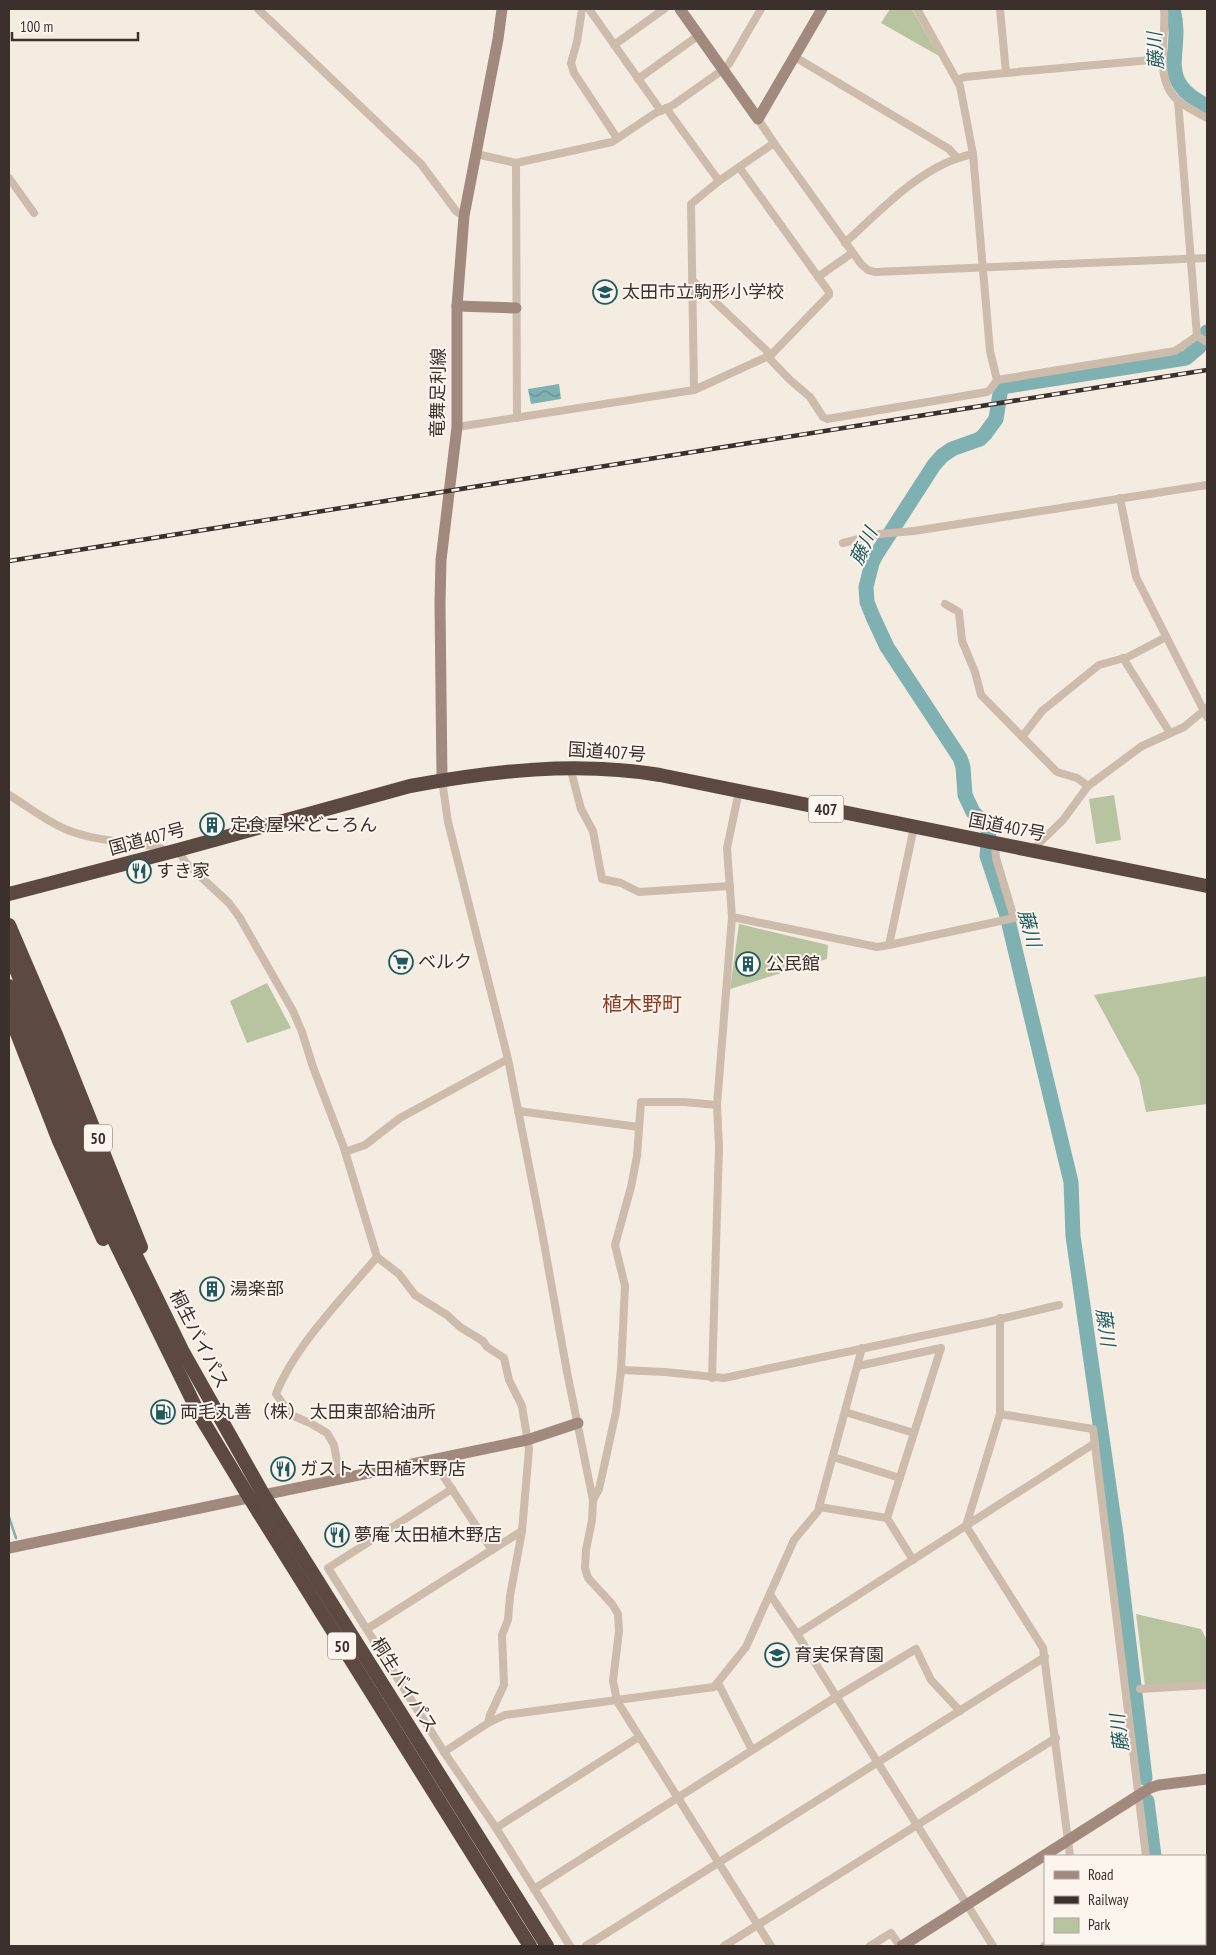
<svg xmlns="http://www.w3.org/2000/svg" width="1216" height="1955" font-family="'PT Sans Narrow','Noto Sans JP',sans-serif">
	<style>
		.green { fill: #b8c4a0 }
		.water { fill: url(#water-waves) }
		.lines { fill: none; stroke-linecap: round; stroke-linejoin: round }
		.stream { stroke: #7fb0b2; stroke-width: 2.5 }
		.river { stroke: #7fb0b2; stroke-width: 15 }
		.street { stroke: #cdbbac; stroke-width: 8 }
		.secondary { stroke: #a18a7d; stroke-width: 11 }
		.highway { stroke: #5c4a42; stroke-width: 14 }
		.rail-casing { stroke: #3b302b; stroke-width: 4.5 }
		.rail { stroke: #fbf5ee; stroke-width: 2.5; stroke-dasharray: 8; stroke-linecap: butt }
		.labels { text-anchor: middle; stroke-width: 4; stroke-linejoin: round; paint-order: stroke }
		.shield { fill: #fbf5ee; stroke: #756b66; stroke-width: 1 }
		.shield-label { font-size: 16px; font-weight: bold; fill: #3b302b }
		.poi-label { font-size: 18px; fill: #3b302b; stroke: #fbf5ee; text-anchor: start }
		.street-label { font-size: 18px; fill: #3b302b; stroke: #fbf5ee }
		.water-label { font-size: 19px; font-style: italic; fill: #1f5a5e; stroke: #fbf5ee }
		.quarter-label { font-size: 20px; fill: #8c3b22; stroke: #fbf5ee }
	</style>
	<defs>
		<pattern id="water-waves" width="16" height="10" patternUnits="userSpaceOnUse" patternTransform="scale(1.25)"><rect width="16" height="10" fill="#7fb0b2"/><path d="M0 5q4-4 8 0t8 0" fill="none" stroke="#699091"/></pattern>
	</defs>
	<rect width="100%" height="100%" fill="#f4ebe1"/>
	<g class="green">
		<path d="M890 9H912L939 56 881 23Z"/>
		<path d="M1114 795 1121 840 1096 844 1089 799Z"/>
		<path d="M739 924 828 945 827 959 730 989Z"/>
		<path d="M1207 976V1104L1146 1112 1139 1078 1094 995Z"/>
		<path d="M267 983 291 1028 247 1043 230 1001Z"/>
		<path d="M1136 1614 1201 1629 1207 1640V1683L1145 1686Z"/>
	</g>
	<path class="water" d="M559 384 561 399 531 404 528 389Z"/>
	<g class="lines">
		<path class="stream" d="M9 1517 16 1538"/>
		<g class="river">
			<path d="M1173 9C1185 53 1153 79 1207 106"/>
			<path d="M1145 1778 1116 1535 1073 1236 1071 1182 1007 916 987 856 989 832 985 824 973 812 965 795 963 767 960 758 887 647 873 617 867 602 866 587 872 563 876 555 934 465 942 456 952 449 980 439 985 434 996 419 1001 387 1186 358 1199 347 1207 332"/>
			<path d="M1147 1801 1154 1856"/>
			<path d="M1165 1944V1946"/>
		</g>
		<g class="street">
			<path d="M258 9 421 164 456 211 464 216"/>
			<path d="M582 9 577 42 571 63 574 73 617 138"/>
			<path d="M589 9 661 111"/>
			<path d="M1000 9 1006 73"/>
			<path d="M1164 9C1167 37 1152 82 1180 102 1188 108 1198 113 1207 118"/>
			<path d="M614 45 664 9"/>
			<path d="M795 57 949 149 956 157"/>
			<path d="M638 79 699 35"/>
			<path d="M957 80 965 77 1006 73 1162 59"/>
			<path d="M1178 101 1197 336"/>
			<path d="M666 108 719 181"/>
			<path d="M758 119 774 143 861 264 868 270 875 272 1207 258"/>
			<path d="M476 154 516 163 612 142 654 114 673 105 724 69 729 64 761 9"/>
			<path d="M516 163 517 418"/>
			<path d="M9 178 34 213"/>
			<path d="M845 243C882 209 923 164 973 154"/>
			<path d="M818 277 852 253"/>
			<path d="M692 280 771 355"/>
			<path d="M1197 336 1207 342"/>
			<path d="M768 357 790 380 810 397 823 417 827 419 987 392 990 390 997 380 990 351 973 154 960 86 917 9"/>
			<path d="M997 380 1175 351 1197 336"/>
			<path d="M694 390 691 204 719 181 774 143"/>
			<path d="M457 427 694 390 771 355 829 295V292L739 167"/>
			<path d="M1120 498 1136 577 1207 717"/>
			<path d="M843 543 879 534 914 531 1207 485"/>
			<path d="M945 604 959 612 962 641 975 672 981 695 1057 772 1077 778 1088 786"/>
			<path d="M1123 658 1170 733"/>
			<path d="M1022 737 1042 711 1099 665 1128 657 1166 637"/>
			<path d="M570 767 581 809 593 831 602 879 621 883 639 892 730 886"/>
			<path d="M442 780 448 822 508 1059 542 1232 567 1372 593 1500 592 1520 586 1550 585 1568 588 1578 612 1604 618 1614 619 1631 613 1681 617 1701 771 1946"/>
			<path d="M9 795C29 807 48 823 70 831 97 841 129 842 158 847L168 852"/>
			<path d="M178 850 186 863 229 903 240 918 293 1011 302 1032 313 1067 344 1148 377 1257 399 1274 415 1295 447 1315 460 1327 483 1341 487 1347 504 1358 509 1380 522 1406 529 1449 522 1531 510 1596 508 1620 502 1635 504 1685 490 1715 488 1723"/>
			<path d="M1031 851 1063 820 1088 786 1142 746 1184 727 1207 708"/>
			<path d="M732 917 877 947 889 945 914 827"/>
			<path d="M889 945 1014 918 996 858 995 844"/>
			<path d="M518 1111 639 1127"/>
			<path d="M345 1152 365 1145 400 1118 508 1059"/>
			<path d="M1000 1318V1414L966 1526 1043 1648 1070 1856"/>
			<path d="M858 1366 941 1348 887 1518 913 1560"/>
			<path d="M621 1370 665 1372 724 1378 988 1322 1059 1305"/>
			<path d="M712 1378 719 1147 717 1105 732 917 727 848 739 791"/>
			<path d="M845 1412 914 1433"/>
			<path d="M1000 1414 1093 1429 1146 1856"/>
			<path d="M833 1457 900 1478"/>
			<path d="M432 1459 492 1550"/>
			<path d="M340 1478 334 1445 327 1433 310 1423 291 1415 276 1394C294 1347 344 1296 377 1257"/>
			<path d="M452 1489 328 1568 444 1752 496 1828 570 1946"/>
			<path d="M593 1500 599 1489 616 1412 621 1370 625 1286 615 1245 631 1187 637 1156 641 1102H684L717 1105"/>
			<path d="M819 1507 887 1518"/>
			<path d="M771 1596 797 1634 993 1946"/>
			<path d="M367 1629 522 1531"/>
			<path d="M797 1634 1095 1443"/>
			<path d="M718 1683 752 1750"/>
			<path d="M1140 1689 1207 1685"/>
			<path d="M444 1752 488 1723 505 1715 714 1687 746 1647 794 1540 818 1511 862 1348"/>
			<path d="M496 1828 639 1737"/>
			<path d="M534 1889 836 1697 916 1649 931 1680 960 1711"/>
			<path d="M1080 1944 1081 1946"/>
			<path d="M1157 1944V1946"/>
			<path d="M586 1946 1045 1657"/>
			<path d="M724 1946 1056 1738"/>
			<path d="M870 1946 891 1933 900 1946"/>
			<path d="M1044 1946 1048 1944"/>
		</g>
		<g class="secondary">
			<path d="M680 9 758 119 822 9"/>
			<path d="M457 306 516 308"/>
			<path d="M442 780 440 603 441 560 457 427V306L464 216 498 39 502 9"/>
			<path d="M9 1548 527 1440 578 1423"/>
			<path d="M902 1946 1150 1788 1159 1785 1207 1779"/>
		</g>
		<g class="highway">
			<path d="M9 894 178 850 410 786C492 771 576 761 660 775L1207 886"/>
			<path d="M9 925 57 1037 141 1247"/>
			<path d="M9 952 83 1136 124 1231 183 1352 263 1494 547 1946"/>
			<path d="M9 986 112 1236 200 1416 249 1497 530 1946"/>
			<path d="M9 1013 59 1141 103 1239"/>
		</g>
		<g class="rail-casing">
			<path id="rail" d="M9 561 1207 370"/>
		</g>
		<use href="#rail" class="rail"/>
	</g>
	<defs>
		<g id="school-ring" transform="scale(1.25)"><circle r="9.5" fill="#fbf5ee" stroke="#1f5a5e" stroke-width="1.5"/><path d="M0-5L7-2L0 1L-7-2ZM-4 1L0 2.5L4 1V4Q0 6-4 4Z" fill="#1f5a5e"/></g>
		<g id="building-ring" transform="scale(1.25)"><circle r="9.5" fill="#fbf5ee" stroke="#1f5a5e" stroke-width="1.5"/><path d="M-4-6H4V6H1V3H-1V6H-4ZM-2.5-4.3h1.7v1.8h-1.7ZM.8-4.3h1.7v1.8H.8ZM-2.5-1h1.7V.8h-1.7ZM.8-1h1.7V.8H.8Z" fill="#1f5a5e"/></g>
		<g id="restaurant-ring" transform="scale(1.25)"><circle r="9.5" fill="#fbf5ee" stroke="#1f5a5e" stroke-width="1.5"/><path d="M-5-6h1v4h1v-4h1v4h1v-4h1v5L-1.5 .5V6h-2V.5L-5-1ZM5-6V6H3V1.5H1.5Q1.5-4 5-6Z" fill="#1f5a5e"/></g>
		<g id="supermarket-ring" transform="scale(1.25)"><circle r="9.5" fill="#fbf5ee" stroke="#1f5a5e" stroke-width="1.5"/><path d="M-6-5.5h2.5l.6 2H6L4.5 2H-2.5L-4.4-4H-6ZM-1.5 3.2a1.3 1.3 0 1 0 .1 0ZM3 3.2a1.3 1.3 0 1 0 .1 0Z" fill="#1f5a5e"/></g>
		<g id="fuel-ring" transform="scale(1.25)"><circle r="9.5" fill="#fbf5ee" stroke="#1f5a5e" stroke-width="1.5"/><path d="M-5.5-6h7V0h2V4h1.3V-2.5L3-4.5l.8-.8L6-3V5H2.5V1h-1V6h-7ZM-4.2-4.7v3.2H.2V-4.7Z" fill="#1f5a5e"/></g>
	</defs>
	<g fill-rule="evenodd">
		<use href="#school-ring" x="605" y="292"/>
		<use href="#building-ring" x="212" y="825"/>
		<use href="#restaurant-ring" x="139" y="871"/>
		<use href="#supermarket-ring" x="401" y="962"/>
		<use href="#building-ring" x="748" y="964"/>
		<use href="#building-ring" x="212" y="1289"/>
		<use href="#fuel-ring" x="163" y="1412"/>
		<use href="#restaurant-ring" x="283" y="1469"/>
		<use href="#restaurant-ring" x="337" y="1535"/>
		<use href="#school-ring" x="777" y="1655"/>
	</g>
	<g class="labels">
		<g class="shield">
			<rect x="808.5" y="795.5" width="35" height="27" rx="4"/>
			<rect x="84" y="1124.5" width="28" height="27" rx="4"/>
			<rect x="328" y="1632.5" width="28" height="27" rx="4"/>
		</g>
		<g class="shield-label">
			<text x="826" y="815">407</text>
			<text x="98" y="1144">50</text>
			<text x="342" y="1652">50</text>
		</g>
		<g class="poi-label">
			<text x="622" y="298">太田市立駒形小学校</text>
			<text x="230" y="831">定食屋 米どころん</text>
			<text x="156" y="877">すき家</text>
			<text x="418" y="968">ベルク</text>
			<text x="766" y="970">公民館</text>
			<text x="230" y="1295">湯楽部</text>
			<text x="180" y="1418">両毛丸善（株） 太田東部給油所</text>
			<text x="300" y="1475">ガスト 太田植木野店</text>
			<text x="354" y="1541">夢庵 太田植木野店</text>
			<text x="794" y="1661">育実保育園</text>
		</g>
		<g class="street-label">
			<text transform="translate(438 393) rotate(-89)" y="6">竜舞足利線</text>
			<text transform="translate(607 752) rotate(4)" y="6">国道407号</text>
			<text transform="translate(1007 827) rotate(11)" y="6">国道407号</text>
			<text transform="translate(147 839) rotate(-15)" y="6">国道407号</text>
			<text transform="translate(199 1339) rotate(63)" y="6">桐生バイパス</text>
			<text transform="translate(404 1685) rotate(58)" y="6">桐生バイパス</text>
		</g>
		<g class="water-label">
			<text transform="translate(1155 51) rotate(-93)" y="7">藤川</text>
			<text transform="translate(863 546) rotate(-64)" y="7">藤川</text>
			<text transform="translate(1030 928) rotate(75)" y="7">藤川</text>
			<text transform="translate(1106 1327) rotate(82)" y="7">藤川</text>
			<text transform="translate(1119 1733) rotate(-97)" y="7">藤川</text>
		</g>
		<g class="quarter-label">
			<text x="642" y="1011">植木野町</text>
		</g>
	</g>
	<rect width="1216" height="1955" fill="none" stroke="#3b302b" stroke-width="20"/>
	<rect x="1044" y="1855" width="162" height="90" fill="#fbf5ee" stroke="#aea6a0"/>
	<rect x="1054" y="1871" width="25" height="8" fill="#a18a7d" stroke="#aea6a0"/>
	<text x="1088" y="1880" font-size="15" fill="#3b302b">Road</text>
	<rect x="1054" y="1896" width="25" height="8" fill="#3b302b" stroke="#aea6a0"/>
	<text x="1088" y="1905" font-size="15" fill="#3b302b">Railway</text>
	<rect x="1054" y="1918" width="25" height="15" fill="#b8c4a0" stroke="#aea6a0"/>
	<text x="1088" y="1930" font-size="15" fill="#3b302b">Park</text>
	<path d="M12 32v8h126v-8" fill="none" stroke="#3b302b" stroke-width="2.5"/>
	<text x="20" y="32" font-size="15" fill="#3b302b" stroke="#fbf5ee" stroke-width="4" paint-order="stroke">100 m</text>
</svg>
